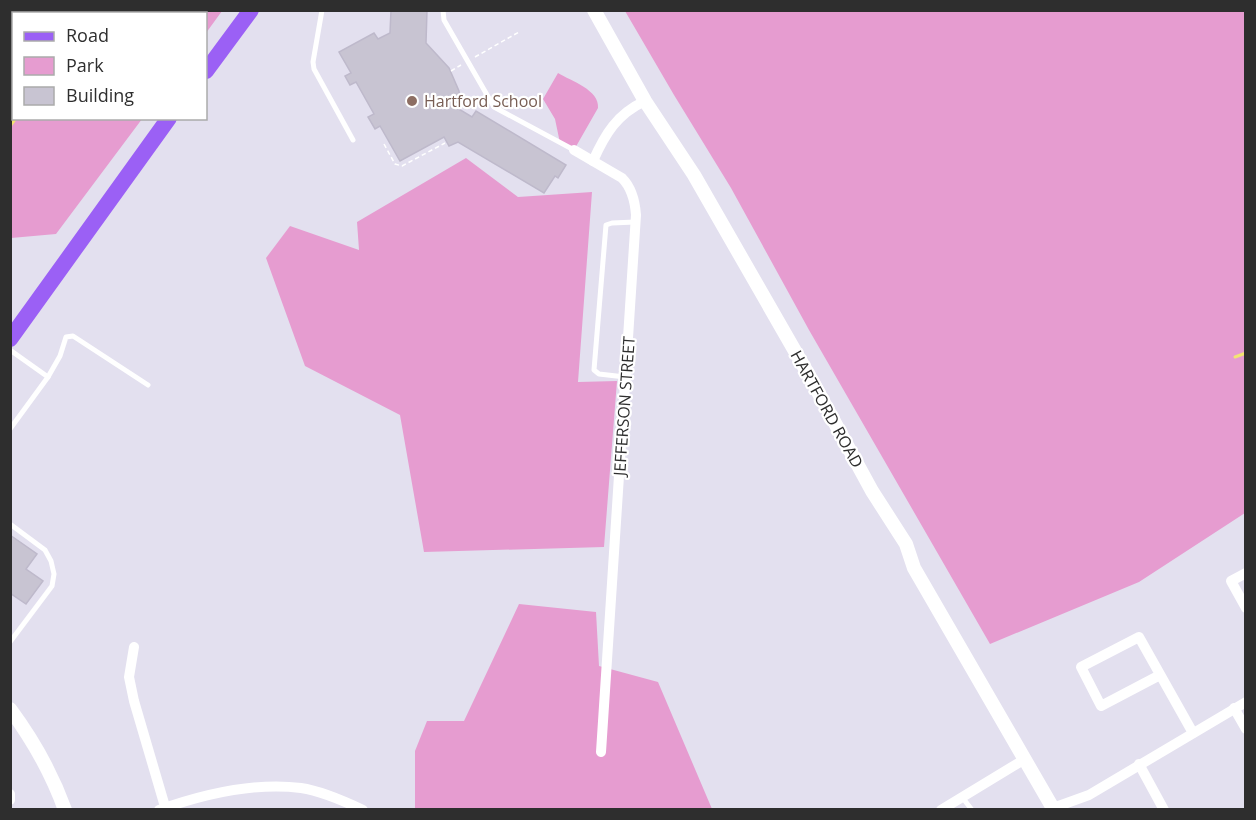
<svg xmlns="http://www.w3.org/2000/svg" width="1256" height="820" font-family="'Open Sans',sans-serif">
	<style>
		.green { fill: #e69cd0 }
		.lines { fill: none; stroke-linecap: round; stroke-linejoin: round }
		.stream { stroke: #f2e572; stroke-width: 3 }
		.building { fill: #c8c4d2; stroke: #beb9cb; stroke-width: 1.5 }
		.path { stroke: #fff; stroke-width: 1.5; stroke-dasharray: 4.5 3; stroke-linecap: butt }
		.service { stroke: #fff; stroke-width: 5 }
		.minor { stroke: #fff; stroke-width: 10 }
		.tertiary { stroke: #fff; stroke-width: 14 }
		.primary { stroke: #9b60f5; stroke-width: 16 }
		.education-dot { fill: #8d6e63; stroke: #fff; stroke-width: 2 }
		.labels { text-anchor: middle; stroke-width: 4.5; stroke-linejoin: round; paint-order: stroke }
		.education-label { font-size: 16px; fill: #785e54; stroke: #fff; text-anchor: start }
		.street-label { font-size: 16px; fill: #2e2e2e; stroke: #fff }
	</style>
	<rect width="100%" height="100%" fill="#e3e0ef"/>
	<g class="green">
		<path d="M11 10 222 11 206 33V14H14V118L142 119 56 234 11 238Z"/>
		<path d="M625 11H1245V513L1139 582 990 644 809 330 731 188 674 95Z"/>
		<path d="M558 73C571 81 600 90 598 108L574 150 560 143 555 119 543 99Z"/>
		<path d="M466 158 518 197 592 192 578 382 617 381 604 547 424 552 400 415 305 366 266 258 290 226 359 250 357 222Z"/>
		<path d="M519 604 596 612 599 666 658 682 712 809H415V751L427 721H464Z"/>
	</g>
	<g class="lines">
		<g class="stream">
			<path d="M63 14 65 10"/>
			<path d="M10 126 16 118"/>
			<path d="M1235 357 1246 353"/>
		</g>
	</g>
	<g class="building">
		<path d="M391 10H427L426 43 449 68 459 91 460 100 452 105 472 117 476 111 566 165 558 178 555 176 544 193 458 142 449 146 444 137 400 161 380 126 375 129 368 117 374 114 356 82 350 85 345 76 351 73 339 52 374 33 378 39 390 33Z"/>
		<path d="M10 535 37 554 26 569 43 581 26 604 10 593Z"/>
	</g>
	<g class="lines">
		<g class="path">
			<path d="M475 57 519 32"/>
			<path d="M451 71 461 65"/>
			<path d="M384 144 395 164 402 166 445 143"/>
		</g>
		<g class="service">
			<path d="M322 10 313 62 314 69 353 140"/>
			<path d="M443 10 444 20 494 107 574 150"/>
			<path d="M10 350 48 377 10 429"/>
			<path d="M48 377 60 356 66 337 73 336 148 385"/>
			<path d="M625 377 599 374 594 370 606 225 612 223 635 222"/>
			<path d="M10 524 45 550 51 561 54 574 52 586 10 642"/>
			<path d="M962 797 972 810"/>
		</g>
		<g class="minor">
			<path d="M574 150 622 178C632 188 635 201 636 215L601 752"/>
			<path d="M593 161C605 134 617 114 645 101"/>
			<path d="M1246 573 1231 581 1246 608"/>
			<path d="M134 647 129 677 134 701 166 810"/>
			<path d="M1160 675 1101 706 1081 667 1139 637 1193 733"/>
			<path d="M1234 708 1246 729"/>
			<path d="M1139 764 1164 810"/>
			<path d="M10 794V800"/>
			<path d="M1053 808 1089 795 1246 702"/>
			<path d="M159 810C204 794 254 782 301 788 322 791 344 801 363 810"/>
			<path d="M941 810 1025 759"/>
		</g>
		<g class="tertiary">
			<path d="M594 10 645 101 694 175 811 379 872 491 906 544 914 568 1054 810"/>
			<path d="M10 709C33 740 52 774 65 810"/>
		</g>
		<g class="primary">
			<path d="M206 71 251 10"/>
			<path d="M10 339 169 118"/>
		</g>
	</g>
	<circle class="education-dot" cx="412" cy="101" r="6"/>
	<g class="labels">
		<g class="education-label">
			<text x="424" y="107">Hartford School</text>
		</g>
		<g class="street-label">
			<text transform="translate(624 406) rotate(-86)" y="6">JEFFERSON STREET</text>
			<text transform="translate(827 409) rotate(61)" y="6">HARTFORD ROAD</text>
		</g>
	</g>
	<rect width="1256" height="820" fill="none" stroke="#2e2e2e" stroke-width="24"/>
	<rect x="12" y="12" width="195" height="108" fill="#ffffff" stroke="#ababab" stroke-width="1.5"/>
	<rect x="24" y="32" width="30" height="9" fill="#9b60f5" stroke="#ababab" stroke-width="1.5"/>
	<text x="66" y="42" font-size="18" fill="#2e2e2e">Road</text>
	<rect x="24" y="57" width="30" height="18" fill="#e69cd0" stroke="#ababab" stroke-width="1.5"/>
	<text x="66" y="72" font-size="18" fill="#2e2e2e">Park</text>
	<rect x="24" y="87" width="30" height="18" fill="#c8c4d2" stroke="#ababab" stroke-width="1.5"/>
	<text x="66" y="102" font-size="18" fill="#2e2e2e">Building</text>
</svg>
